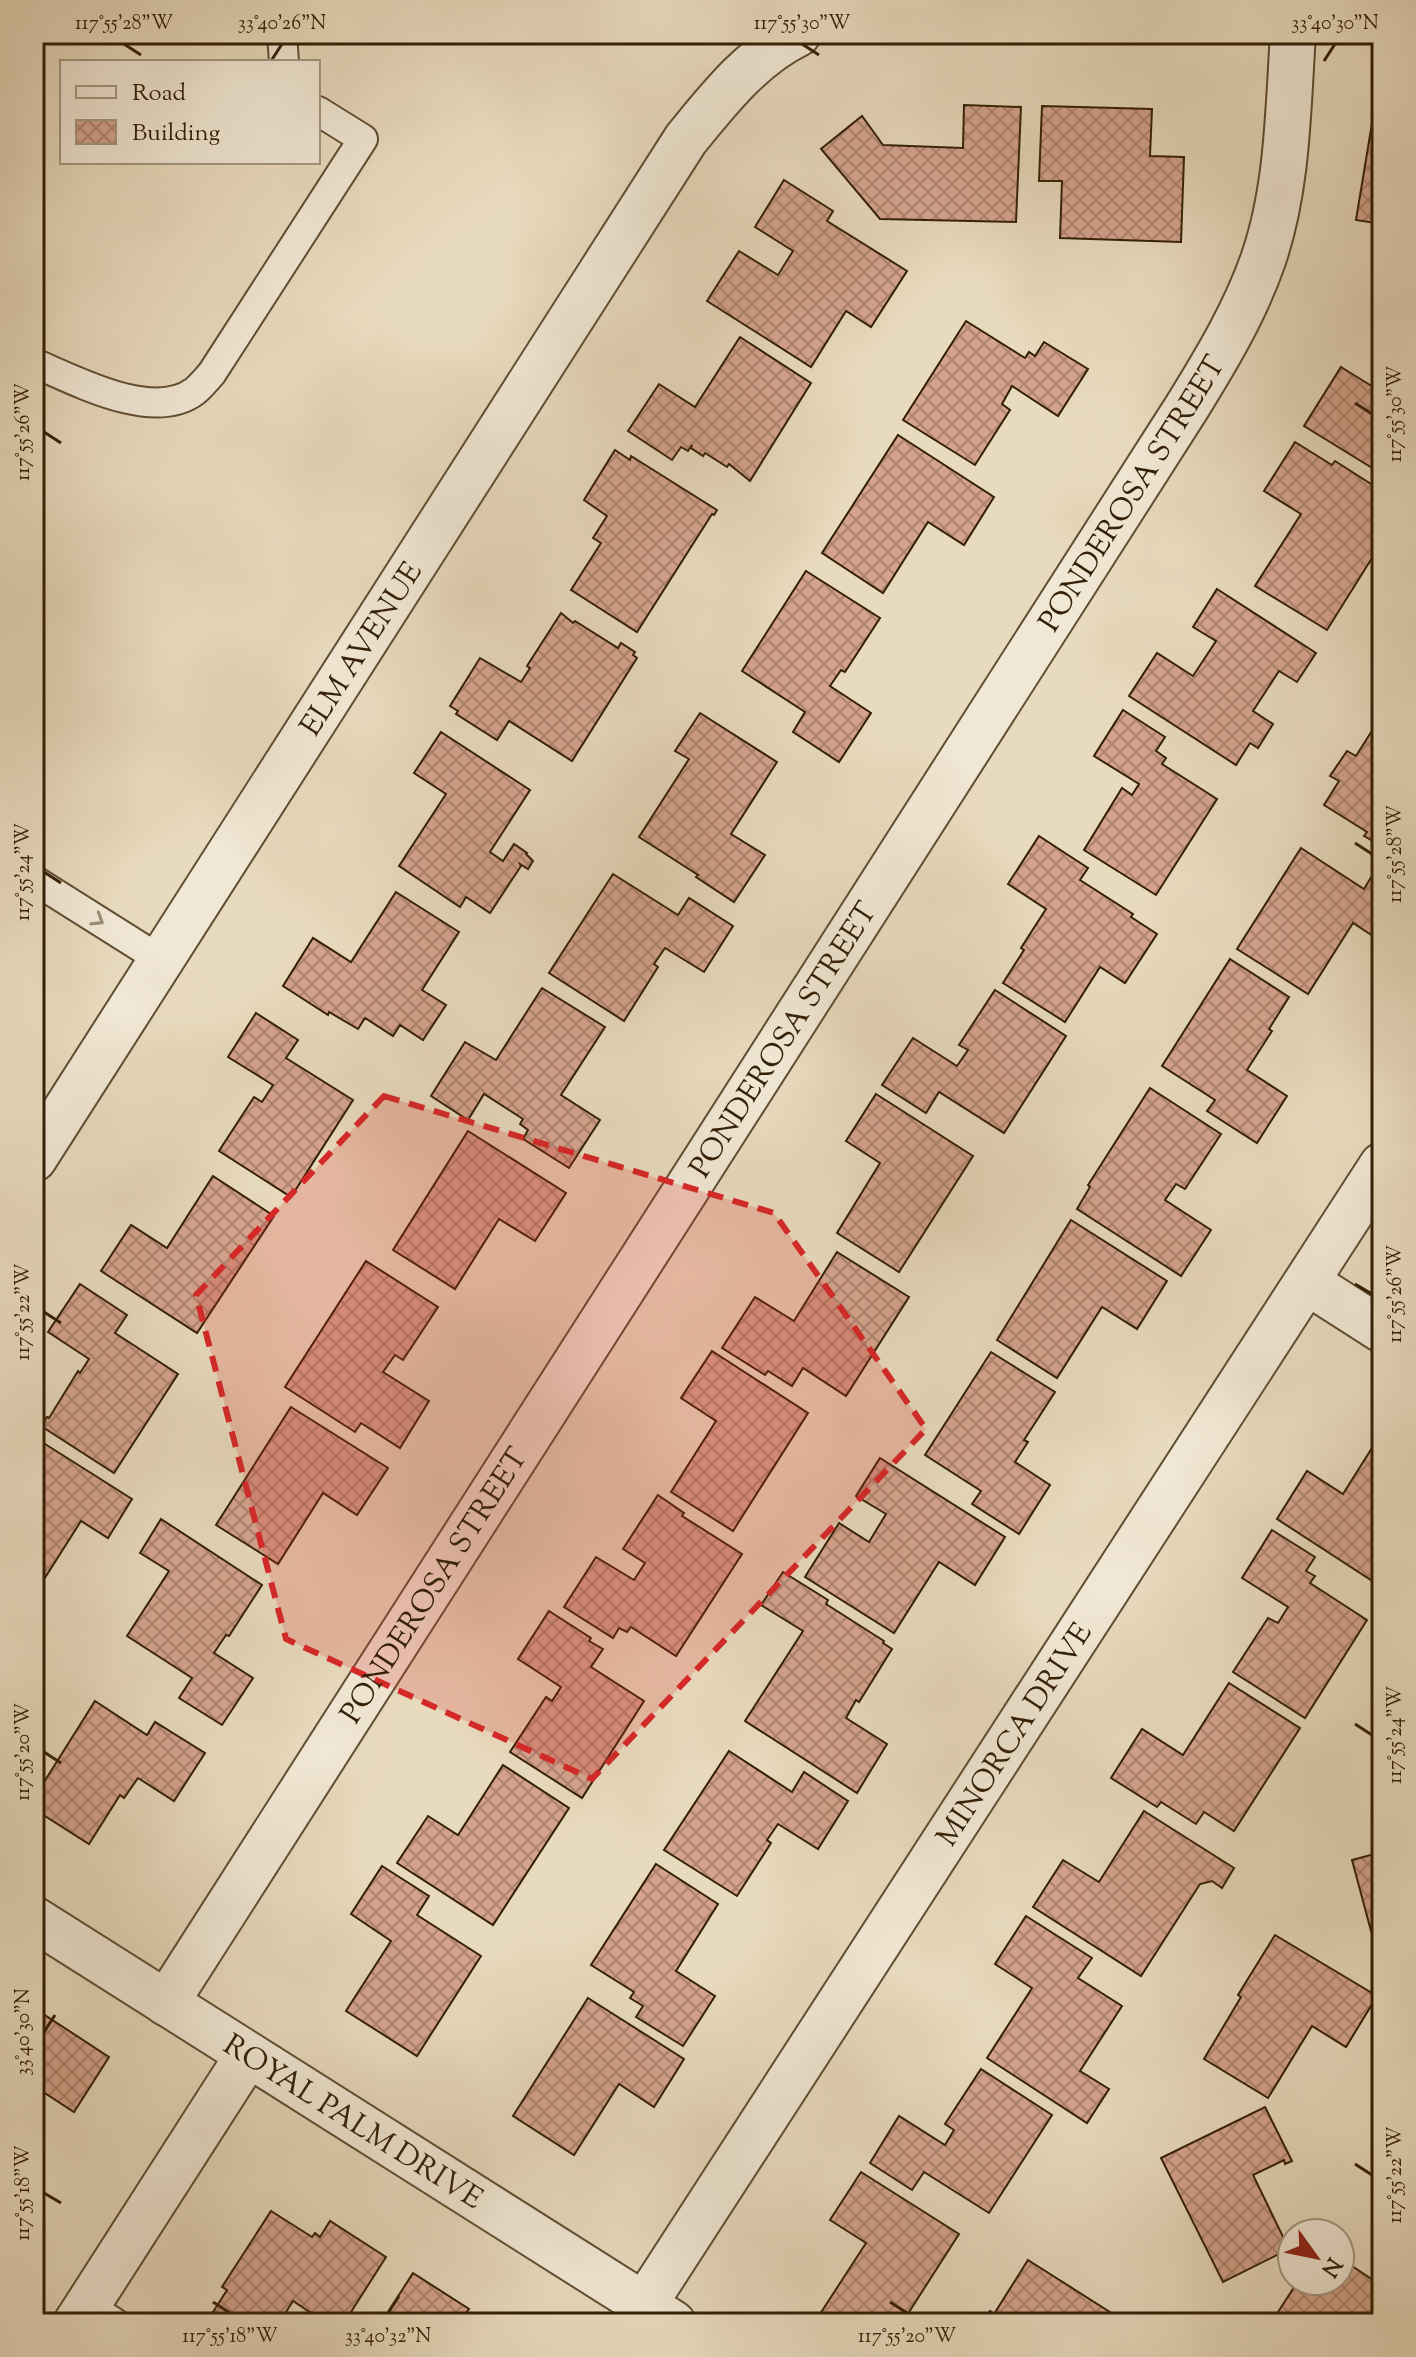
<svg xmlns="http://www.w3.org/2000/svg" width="1416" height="2357" font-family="'Sorts Mill Goudy',serif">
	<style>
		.building { fill: url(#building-cross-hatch); stroke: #331f05; stroke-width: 2 }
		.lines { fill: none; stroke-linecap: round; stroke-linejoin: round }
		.service-casing { stroke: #604e33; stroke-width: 32 }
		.minor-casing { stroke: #604e33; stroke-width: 48 }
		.service { stroke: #f0e7d4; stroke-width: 28 }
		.minor { stroke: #f0e7d4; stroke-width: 44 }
		.oneway { stroke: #9b8d77 }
		.marked { fill: #d62828; fill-opacity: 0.2; stroke: #d62828; stroke-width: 6; stroke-dasharray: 16 10; stroke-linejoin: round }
		.ticks { fill: none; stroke: #331f05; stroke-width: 3 }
		.labels { text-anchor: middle; stroke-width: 7; stroke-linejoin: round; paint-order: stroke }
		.street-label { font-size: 30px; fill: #331f05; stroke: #f0e7d4 }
		.neatline { fill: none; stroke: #331f05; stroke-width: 3 }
		.ticks-label { font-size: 20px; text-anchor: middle; fill: #331f05 }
	</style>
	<defs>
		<pattern id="building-cross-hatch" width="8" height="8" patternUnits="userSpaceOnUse" patternTransform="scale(2)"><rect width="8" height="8" fill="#d5a38d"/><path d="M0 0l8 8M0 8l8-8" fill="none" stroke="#ad8471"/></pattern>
	</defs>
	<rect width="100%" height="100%" fill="#e8dabd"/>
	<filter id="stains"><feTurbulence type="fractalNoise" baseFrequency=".0025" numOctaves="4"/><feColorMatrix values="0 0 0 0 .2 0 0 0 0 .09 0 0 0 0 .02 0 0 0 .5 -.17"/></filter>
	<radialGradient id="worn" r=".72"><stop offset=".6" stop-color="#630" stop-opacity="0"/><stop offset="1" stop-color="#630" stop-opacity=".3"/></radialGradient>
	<g class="building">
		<path d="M964 105 1021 107 1016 222 880 219 821 149 862 116 883 145 963 148Z"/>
		<path d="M1375 105 1382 107V224L1356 220Z"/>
		<path d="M1042 106 1152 109 1150 156 1184 157 1181 242 1060 238 1062 181H1039Z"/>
		<path d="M784 180 833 211 827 221 907 271 871 327 846 311 811 367 707 301 739 251 778 275 793 251 755 227Z"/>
		<path d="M966 321 1025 358 1029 352 1035 356 1044 342 1088 369 1058 416 1012 386 1002 404 1010 410 975 465 903 420Z"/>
		<path d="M740 337 811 383 750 481 729 464 727 467 705 453 703 456 691 448 692 445 688 451 681 447 672 460 628 431 659 384 695 407Z"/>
		<path d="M1341 367 1378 390 1382 384V474L1304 426Z"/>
		<path d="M898 435 994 497 964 545 928 522 883 593 822 553Z"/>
		<path d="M1295 442 1332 465 1335 461 1382 491V542L1327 630 1255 586 1301 514 1264 491Z"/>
		<path d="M615 450 630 460 631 456 717 510 714 515 712 514 637 632 571 590 601 543 593 538 607 516 584 500Z"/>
		<path d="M806 571 880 618 845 672 841 670 830 686 871 713 839 762 793 732 805 712 742 671Z"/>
		<path d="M1217 589 1316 653 1297 682 1279 671 1253 711 1273 724 1258 748 1250 743 1236 765 1129 696 1157 653 1193 676 1216 641 1193 627Z"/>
		<path d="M561 613 573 623 575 621 618 648 621 643 635 652 633 655 637 658 572 761 509 721 497 740 456 714 458 711 450 706 480 658 521 682 530 668 527 666Z"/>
		<path d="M1123 710 1165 737 1156 751 1166 758 1162 764 1217 799 1156 895 1084 850 1122 788 1132 795 1139 784 1094 756Z"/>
		<path d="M700 713 777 762 731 834 765 855 734 902 696 877 698 875 639 837 689 759 675 751Z"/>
		<path d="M1382 715V861L1371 854 1378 844 1364 836 1367 832 1324 805 1339 781 1330 776 1347 751 1356 756Z"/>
		<path d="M441 732 530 790 490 852 503 861 514 844 527 853 526 854 533 861 528 869 520 864 521 866 490 913 466 897 460 907 399 866 446 794 414 773Z"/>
		<path d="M1039 836 1088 868 1080 880 1133 914 1131 917 1157 934 1125 983 1100 967 1065 1022 1003 983 1024 950 1021 948 1046 909 1008 884Z"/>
		<path d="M1301 848 1364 889 1376 869 1382 873V942L1353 923 1308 994 1237 949Z"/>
		<path d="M613 874 678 915 689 898 733 926 704 972 665 948 654 964 658 967 624 1021 549 973Z"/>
		<path d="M396 892 459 932 422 990 446 1005 423 1040 400 1025 393 1036 365 1018 358 1029 329 1012 328 1015 283 986 313 938 351 962Z"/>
		<path d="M1230 959 1289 997 1269 1029 1272 1031 1247 1070 1287 1096 1257 1143 1207 1111 1215 1100 1162 1066Z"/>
		<path d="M542 988 605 1027 561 1095 600 1120 569 1168 523 1139 528 1130 520 1124 523 1119 484 1094 468 1120 431 1096 465 1042 496 1060Z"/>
		<path d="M995 990 1066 1036 1004 1133 939 1092 926 1113 882 1085 913 1038 957 1066 968 1050 959 1045Z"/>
		<path d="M256 1013 298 1040 286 1058 353 1100 291 1197 219 1151 254 1097 262 1102 273 1085 228 1057Z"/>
		<path d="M1150 1088 1221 1134 1185 1189 1176 1184 1165 1200 1211 1230 1181 1276 1077 1209 1090 1187 1088 1185Z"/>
		<path d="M876 1094 973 1156 899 1272 837 1233 880 1163 846 1141Z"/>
		<path d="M468 1131 566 1193 535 1241 499 1219 455 1289 393 1250Z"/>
		<path d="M213 1176 274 1216 197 1333 101 1271 131 1225 167 1248Z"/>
		<path d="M1071 1220 1167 1281 1137 1329 1102 1307 1057 1378 997 1340Z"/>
		<path d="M837 1252 909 1297 846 1396 803 1368 792 1386 768 1371 765 1375 722 1348 755 1297 794 1321Z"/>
		<path d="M366 1261 438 1307 403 1360 395 1355 383 1372 429 1401 400 1448 361 1423 355 1432 285 1387Z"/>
		<path d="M80 1284 127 1315 115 1333 178 1374 114 1473 41 1426 47 1417 49 1418 78 1371 80 1373 89 1359 48 1332Z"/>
		<path d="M712 1351 808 1413 733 1531 671 1492 716 1421 681 1398Z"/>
		<path d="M991 1352 1055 1392 1024 1440 1028 1442 1015 1462 1050 1485 1019 1534 972 1504 981 1491 925 1455Z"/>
		<path d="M291 1407 388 1468 357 1515 323 1493 278 1564 216 1525Z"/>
		<path d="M1382 1432V1569L1374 1582 1277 1519 1307 1471 1343 1494Z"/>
		<path d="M34 1437 132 1499 108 1538 81 1521 34 1595Z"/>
		<path d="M880 1458 1005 1537 975 1585 939 1562 894 1633 805 1577 839 1523 869 1542 886 1514 856 1496Z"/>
		<path d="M658 1495 684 1513 682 1516 742 1554 676 1656 631 1627 627 1632 619 1628 613 1638 564 1607 596 1557 634 1580 645 1563 623 1549Z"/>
		<path d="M161 1519 262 1585 229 1636 226 1635 214 1653 253 1678 222 1725 179 1698 192 1678 127 1636 169 1571 140 1553Z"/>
		<path d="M1272 1530 1315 1557 1306 1571 1315 1576 1310 1583 1367 1620 1305 1718 1233 1672 1268 1618 1278 1623 1288 1607 1242 1578Z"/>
		<path d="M783 1572 828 1600 826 1604 884 1641 883 1643 892 1649 859 1702 856 1700 846 1718 887 1744 857 1793 745 1721 803 1631 761 1605Z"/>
		<path d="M549 1611 591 1638 589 1641 603 1649 591 1667 644 1701 582 1798 510 1752 546 1697 552 1701 561 1687 518 1659Z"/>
		<path d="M1229 1683 1300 1728 1234 1831 1204 1812 1196 1824 1161 1802 1157 1807 1111 1778 1142 1729 1183 1755Z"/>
		<path d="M95 1701 147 1735 155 1722 205 1753 174 1801 138 1778 124 1798 120 1795 89 1844 34 1809V1798Z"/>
		<path d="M729 1751 792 1792 804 1772 848 1801 818 1849 778 1824 767 1840 771 1843 737 1896 664 1850Z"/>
		<path d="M503 1765 569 1808 493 1925 397 1863 428 1816 458 1835Z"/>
		<path d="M1144 1811 1234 1868 1222 1888 1212 1881 1200 1884 1141 1976 1033 1907 1063 1860 1099 1882Z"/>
		<path d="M1382 1852V1972L1352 1860Z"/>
		<path d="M656 1864 718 1904 676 1971 715 1996 683 2046 636 2017 643 2006 630 1998 634 1992 591 1965Z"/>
		<path d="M382 1866 429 1896 417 1915 481 1956 417 2056 346 2011 391 1941 351 1914Z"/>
		<path d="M1026 1916 1092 1958 1078 1978 1122 2006 1080 2071 1109 2089 1087 2123 987 2058 1032 1988 995 1964Z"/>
		<path d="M1275 1935 1377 1996 1346 2047 1312 2026 1268 2098 1204 2059 1241 1997 1238 1995Z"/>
		<path d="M588 1998 684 2059 654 2107 619 2084 574 2155 513 2116Z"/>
		<path d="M34 2008 109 2057 74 2112 34 2086Z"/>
		<path d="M981 2069 1052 2115 989 2213 924 2172 912 2190 870 2163 899 2116 945 2145 954 2130 945 2124Z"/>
		<path d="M1265 2107 1292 2161 1285 2164 1284 2160 1253 2175 1289 2249 1223 2282 1161 2158Z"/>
		<path d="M861 2172 959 2234 902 2323H835L820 2314 866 2243 830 2220Z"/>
		<path d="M271 2211 312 2237 315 2233 320 2237 330 2221 386 2257 344 2323H326L293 2301 281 2320 286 2323H206L227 2290 222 2287Z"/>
		<path d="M1340 2258 1382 2286V2323H1271L1298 2281H1340Z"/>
		<path d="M1028 2260 1124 2321 1123 2323H982L990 2311 994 2314Z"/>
		<path d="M413 2273 469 2309 459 2323H381Z"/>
	</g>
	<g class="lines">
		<g class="service-casing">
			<g id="service">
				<path d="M282 34 284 62"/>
				<path d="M34 363C75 380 153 423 195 391 201 386 207 379 212 373L363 139 318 111"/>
				<path d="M34 880 161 960"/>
				<path d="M87 2305 115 2323"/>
			</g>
		</g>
		<g class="minor-casing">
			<g id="minor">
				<path id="s1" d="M34 1159 686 139C718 100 751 57 798 34"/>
				<path d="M1307 1282 1382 1330"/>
				<path id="s2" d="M34 1919 673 2323"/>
				<path id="s3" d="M166 2003 1187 407C1216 360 1245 312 1263 260 1288 188 1288 109 1293 34"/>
				<path id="s4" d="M644 2305 1382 1165"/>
				<path d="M76 2323 248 2055"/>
			</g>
		</g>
		<use href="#service" class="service"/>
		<use href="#minor" class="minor"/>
	</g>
	<defs><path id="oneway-chevron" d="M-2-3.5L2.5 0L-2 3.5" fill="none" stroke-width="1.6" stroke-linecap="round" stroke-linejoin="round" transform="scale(2)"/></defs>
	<use class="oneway" href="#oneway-chevron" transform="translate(98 920) rotate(32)"/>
	<path class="marked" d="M384 1096 774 1213 926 1429 592 1779 286 1639 196 1295Z"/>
	<path class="ticks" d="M124 44 141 55M802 44 819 55M271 61 282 44M1324 61 1335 44M1355 403 1372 414M44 432 61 443M1355 843 1372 854M44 872 61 883M1355 1284 1372 1294M44 1312 61 1323M1355 1724 1372 1735M44 1752 61 1763M44 2032 55 2015M1355 2164 1372 2175M44 2193 61 2203M213 2302 230 2313M890 2302 907 2313M388 2313 399 2296"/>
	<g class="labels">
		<g class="street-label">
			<text dy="10" stroke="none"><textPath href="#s3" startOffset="1792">PONDEROSA STREET</textPath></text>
			<text dy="10" stroke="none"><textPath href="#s1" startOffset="606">ELM AVENUE</textPath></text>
			<text dy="10" stroke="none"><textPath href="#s3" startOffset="1144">PONDEROSA STREET</textPath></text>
			<text dy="10" stroke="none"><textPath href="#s3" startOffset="496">PONDEROSA STREET</textPath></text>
			<text dy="10" stroke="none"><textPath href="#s4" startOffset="680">MINORCA DRIVE</textPath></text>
			<text dy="10" stroke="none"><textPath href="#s2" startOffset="378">ROYAL PALM DRIVE</textPath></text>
		</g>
	</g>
	<rect width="1416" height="2357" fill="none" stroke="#e8dabd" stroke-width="88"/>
	<rect x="60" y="60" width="260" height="104" fill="#f0e7d4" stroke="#a49781" stroke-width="2"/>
	<rect x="76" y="86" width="40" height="12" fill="#f0e7d4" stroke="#a49781" stroke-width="2"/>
	<text x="132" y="100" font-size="24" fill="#331f05">Road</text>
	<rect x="76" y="120" width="40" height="24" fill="url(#building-cross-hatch)" stroke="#a49781" stroke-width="2"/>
	<text x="132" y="140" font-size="24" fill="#331f05">Building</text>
	<g transform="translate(1316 2257) rotate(123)"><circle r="38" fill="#f0e7d4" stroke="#a49781" stroke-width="2"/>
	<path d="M0-6L14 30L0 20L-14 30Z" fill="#8f2418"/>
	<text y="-12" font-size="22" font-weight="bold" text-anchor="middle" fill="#331f05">N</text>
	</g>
	<rect x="44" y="44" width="1328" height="2269" class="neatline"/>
	<g class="ticks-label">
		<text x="124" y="29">117°55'28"W</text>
		<text x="282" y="29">33°40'26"N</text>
		<text x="802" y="29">117°55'30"W</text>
		<text x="1335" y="29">33°40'30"N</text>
		<text transform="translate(1394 414) rotate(-90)" y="7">117°55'30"W</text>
		<text transform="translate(22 432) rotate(-90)" y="7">117°55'26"W</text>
		<text transform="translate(1394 854) rotate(-90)" y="7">117°55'28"W</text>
		<text transform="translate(22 872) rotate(-90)" y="7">117°55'24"W</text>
		<text transform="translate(1394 1294) rotate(-90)" y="7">117°55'26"W</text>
		<text transform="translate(22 1312) rotate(-90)" y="7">117°55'22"W</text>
		<text transform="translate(1394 1735) rotate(-90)" y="7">117°55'24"W</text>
		<text transform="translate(22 1752) rotate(-90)" y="7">117°55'20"W</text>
		<text transform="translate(22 2032) rotate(-90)" y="7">33°40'30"N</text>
		<text transform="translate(1394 2175) rotate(-90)" y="7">117°55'22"W</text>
		<text transform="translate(22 2193) rotate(-90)" y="7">117°55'18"W</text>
		<text x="230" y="2342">117°55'18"W</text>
		<text x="388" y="2342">33°40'32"N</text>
		<text x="907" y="2342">117°55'20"W</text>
	</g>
	<rect width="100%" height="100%" filter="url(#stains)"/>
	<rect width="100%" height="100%" fill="url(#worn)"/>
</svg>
